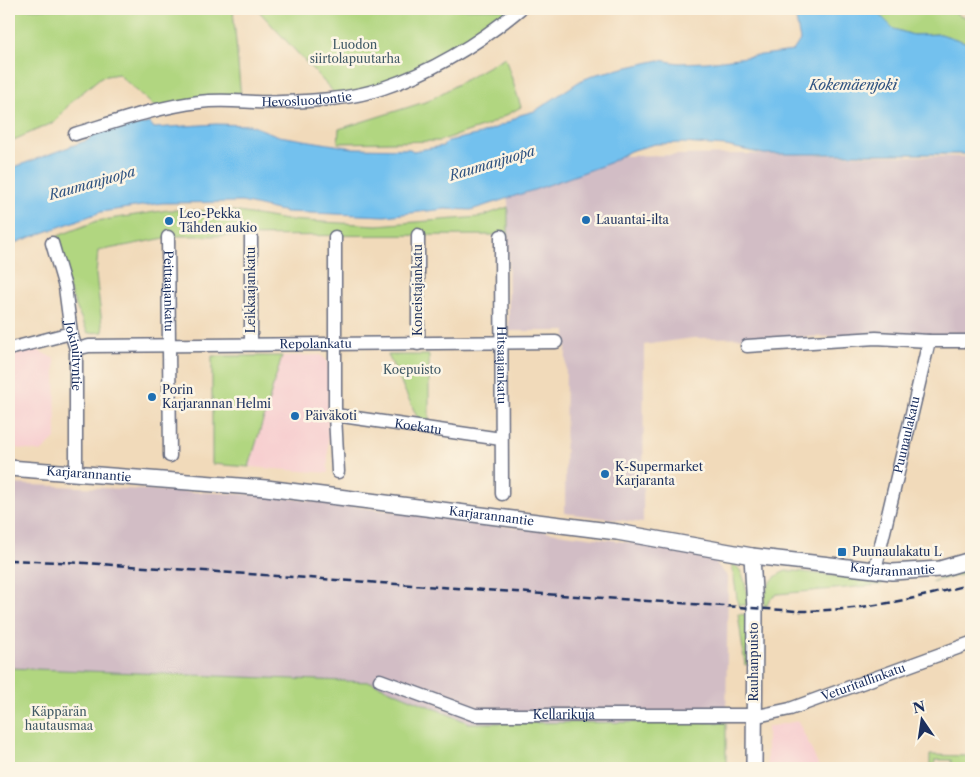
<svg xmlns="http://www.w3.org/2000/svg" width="980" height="777" font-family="'Libre Caslon Text',serif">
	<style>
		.built { fill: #f7cfd0 }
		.industrial { fill: #d2bdc5 }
		.green { fill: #b1d680; stroke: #66826f }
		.water { fill: #73c1ee; stroke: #4778a6 }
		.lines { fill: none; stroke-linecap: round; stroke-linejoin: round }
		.minor-casing { stroke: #666b7e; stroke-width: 15 }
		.major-casing { stroke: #666b7e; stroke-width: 18 }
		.minor { stroke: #fff; stroke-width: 12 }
		.major { stroke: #fff; stroke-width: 15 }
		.rail { stroke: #1b2f5e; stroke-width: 2.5; stroke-dasharray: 8 4; stroke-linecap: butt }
		.poi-dot { fill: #1f6fb2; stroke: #fcf5e5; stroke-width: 2 }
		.labels { text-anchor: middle; stroke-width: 5; stroke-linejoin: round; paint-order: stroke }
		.park-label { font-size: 12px; fill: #405966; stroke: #fcf5e5 }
		.street-label { font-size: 12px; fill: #1b2f5e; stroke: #fcf5e5 }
		.poi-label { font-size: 12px; fill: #1b2f5e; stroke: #fcf5e5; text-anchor: start }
		.water-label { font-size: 14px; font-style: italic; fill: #315482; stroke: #fcf5e5 }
	</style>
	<rect width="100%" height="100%" fill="#fcf5e5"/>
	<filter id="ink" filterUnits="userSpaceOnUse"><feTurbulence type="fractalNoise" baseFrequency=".02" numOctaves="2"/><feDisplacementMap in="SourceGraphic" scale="10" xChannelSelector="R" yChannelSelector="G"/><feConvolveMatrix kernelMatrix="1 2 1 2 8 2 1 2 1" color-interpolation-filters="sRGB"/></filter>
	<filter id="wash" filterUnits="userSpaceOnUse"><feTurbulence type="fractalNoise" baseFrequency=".0096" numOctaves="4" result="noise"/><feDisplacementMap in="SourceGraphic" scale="20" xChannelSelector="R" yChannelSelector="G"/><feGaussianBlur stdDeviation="1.12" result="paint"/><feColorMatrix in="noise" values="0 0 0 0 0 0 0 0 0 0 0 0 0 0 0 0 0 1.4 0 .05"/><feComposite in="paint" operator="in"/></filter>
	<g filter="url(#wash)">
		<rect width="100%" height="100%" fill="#f1daba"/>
		<g class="built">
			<path d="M35 349 55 359 56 438 41 452 9 447V356Z"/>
			<path d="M321 355 328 362V473L249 467 282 356Z"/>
			<path d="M798 721 820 768H767V727Z"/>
		</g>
		<g class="industrial">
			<path d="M744 154 971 157V335L693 338 644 345 643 523 565 513 566 331H509L508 197 607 164 620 156Z"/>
			<path d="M9 484 265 495 664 547 713 560 728 577 726 722 468 723 371 682 9 668Z"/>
		</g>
		<g class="green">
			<path d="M9 9H233L241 98 156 108 118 74 101 77 71 102 55 122 9 142Z"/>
			<path d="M257 9H520L418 73 338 97Z"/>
			<path d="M874 9H950L960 16 971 18V44L941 34 913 35 894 29Z"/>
			<path d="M505 57 521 107 488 125 439 141 338 143 339 129 428 101Z"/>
			<path d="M508 207V235L175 236 98 251 96 275 103 332 88 333C74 303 59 270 58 236L97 221 168 210 233 211 286 220 377 225 480 217Z"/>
			<path d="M388 355H429V423L419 421Z"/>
			<path d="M212 356H282L249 467 212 464Z"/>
			<path d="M732 564C746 569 746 592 748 605H738Z"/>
			<path d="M971 566V573L931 582Z"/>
			<path d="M786 571H795L886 582 880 585 777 594 768 601 767 606H764C765 588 769 578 786 571Z"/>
			<path d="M738 614 748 615V664L745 665Z"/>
			<path d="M9 668 371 682 469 723 726 722V768H9Z"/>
			<path d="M968 717H970V768H952L951 760H935L934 768H930V755L968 756Z"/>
		</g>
		<path class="water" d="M794 9H874L894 29 913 35 941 34 971 44V154H764L726 146 682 143 655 144 630 151 607 164 537 189 471 210 445 209 385 216 286 212 242 202 162 203 101 212 9 245V169L88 140 95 133 150 123 154 128 216 124 250 125 279 136 353 148 410 149 413 151 443 146 448 141 481 134 507 123 520 115 535 111 580 81 597 74 659 60 679 63 707 62 793 51 800 40Z"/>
	</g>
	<g filter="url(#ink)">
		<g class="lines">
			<g class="minor-casing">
				<g id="minor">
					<path id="s1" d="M75 134C115 122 157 107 199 102 227 98 255 104 282 102 315 101 352 99 383 88 434 71 479 43 520 9"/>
					<path id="s2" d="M501 236 502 494"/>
					<path id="s3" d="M168 237 170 456"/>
					<path id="s4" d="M335 237V415L501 439"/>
					<path id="s5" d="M52 243 65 287 71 333 76 349V472"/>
					<path d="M251 344V237"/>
					<path d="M418 344V235"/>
					<path d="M747 346 876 338 929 341"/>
					<path d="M9 349 71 333"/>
					<path id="s6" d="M76 349 89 346 556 342"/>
					<path d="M335 415 338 472"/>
					<path id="s7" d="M875 570 929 341H971"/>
					<path id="s8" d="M380 680 475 715H762L790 709 971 643"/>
				</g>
			</g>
			<g class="major-casing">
				<g id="major">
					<path id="s9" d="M9 468 266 488 617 532 752 556 892 572 940 569 971 560"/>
					<path d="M752 556 755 609 754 768"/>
				</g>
			</g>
			<use href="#minor" class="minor"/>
			<use href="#major" class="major"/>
			<path class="rail" d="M9 560 85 563 797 611C859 611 912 600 971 584"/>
		</g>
	</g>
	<g class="poi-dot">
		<circle cx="586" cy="220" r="5"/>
		<circle cx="169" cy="221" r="5"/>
		<circle cx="152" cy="397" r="5"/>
		<circle cx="295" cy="416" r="5"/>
		<circle cx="605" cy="474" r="5"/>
		<rect x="837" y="547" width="10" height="10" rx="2.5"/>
	</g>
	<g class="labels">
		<g class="park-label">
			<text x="355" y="49">Luodon<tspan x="355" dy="14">siirtolapuutarha</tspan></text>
			<text x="412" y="374">Koepuisto</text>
			<text x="59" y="716">Käppärän<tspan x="59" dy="14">hautausmaa</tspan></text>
		</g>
		<g class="street-label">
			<text dy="4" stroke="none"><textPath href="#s1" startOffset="236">Hevosluodontie</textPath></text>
			<text transform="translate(251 290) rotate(-90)" y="4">Leikkaajankatu</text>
			<text transform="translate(418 290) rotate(-90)" y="4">Koneistajankatu</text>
			<text dy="4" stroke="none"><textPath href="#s3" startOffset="54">Peittaajankatu</textPath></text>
			<text dy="4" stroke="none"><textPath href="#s6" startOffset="240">Repolankatu</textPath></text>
			<text dy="4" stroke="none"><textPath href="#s5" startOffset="116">Jokiniityntie</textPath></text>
			<text dy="4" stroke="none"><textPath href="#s2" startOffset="129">Hitsaajankatu</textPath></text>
			<text dy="4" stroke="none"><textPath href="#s4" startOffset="262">Koekatu</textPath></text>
			<text dy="4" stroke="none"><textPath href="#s7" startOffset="139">Puunaulakatu</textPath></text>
			<text dy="4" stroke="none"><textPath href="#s9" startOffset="80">Karjarannantie</textPath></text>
			<text dy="4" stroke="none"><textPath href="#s9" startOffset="485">Karjarannantie</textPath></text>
			<text dy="4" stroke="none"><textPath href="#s9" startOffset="890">Karjarannantie</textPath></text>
			<text transform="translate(754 662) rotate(-90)" y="4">Rauhanpuisto</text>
			<text dy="4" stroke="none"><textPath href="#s8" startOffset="495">Veturitallinkatu</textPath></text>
			<text dy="4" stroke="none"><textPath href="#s8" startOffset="190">Kellarikuja</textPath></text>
		</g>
		<g class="poi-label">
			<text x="179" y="218">Leo-Pekka<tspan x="179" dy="14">Tähden aukio</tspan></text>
			<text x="596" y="224">Lauantai-ilta</text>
			<text x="162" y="394">Porin<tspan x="162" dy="14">Karjarannan Helmi</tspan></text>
			<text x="305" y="420">Päiväkoti</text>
			<text x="615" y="471">K-Supermarket<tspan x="615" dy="14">Karjaranta</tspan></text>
			<text x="852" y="556">Puunaulakatu L</text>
		</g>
		<g class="water-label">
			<text x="853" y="90">Kokemäenjoki</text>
			<text transform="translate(492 163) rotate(-17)" y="5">Raumanjuopa</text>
			<text transform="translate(92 183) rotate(-16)" y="5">Raumanjuopa</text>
		</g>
	</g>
	<rect width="980" height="777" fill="none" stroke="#fcf5e5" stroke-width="30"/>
	<g transform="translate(922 720) rotate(347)" stroke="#fcf5e5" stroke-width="4" paint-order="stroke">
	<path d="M0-4L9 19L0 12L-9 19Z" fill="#1b2f5e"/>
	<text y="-8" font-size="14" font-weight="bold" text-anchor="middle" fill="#1b2f5e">N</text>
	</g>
</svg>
